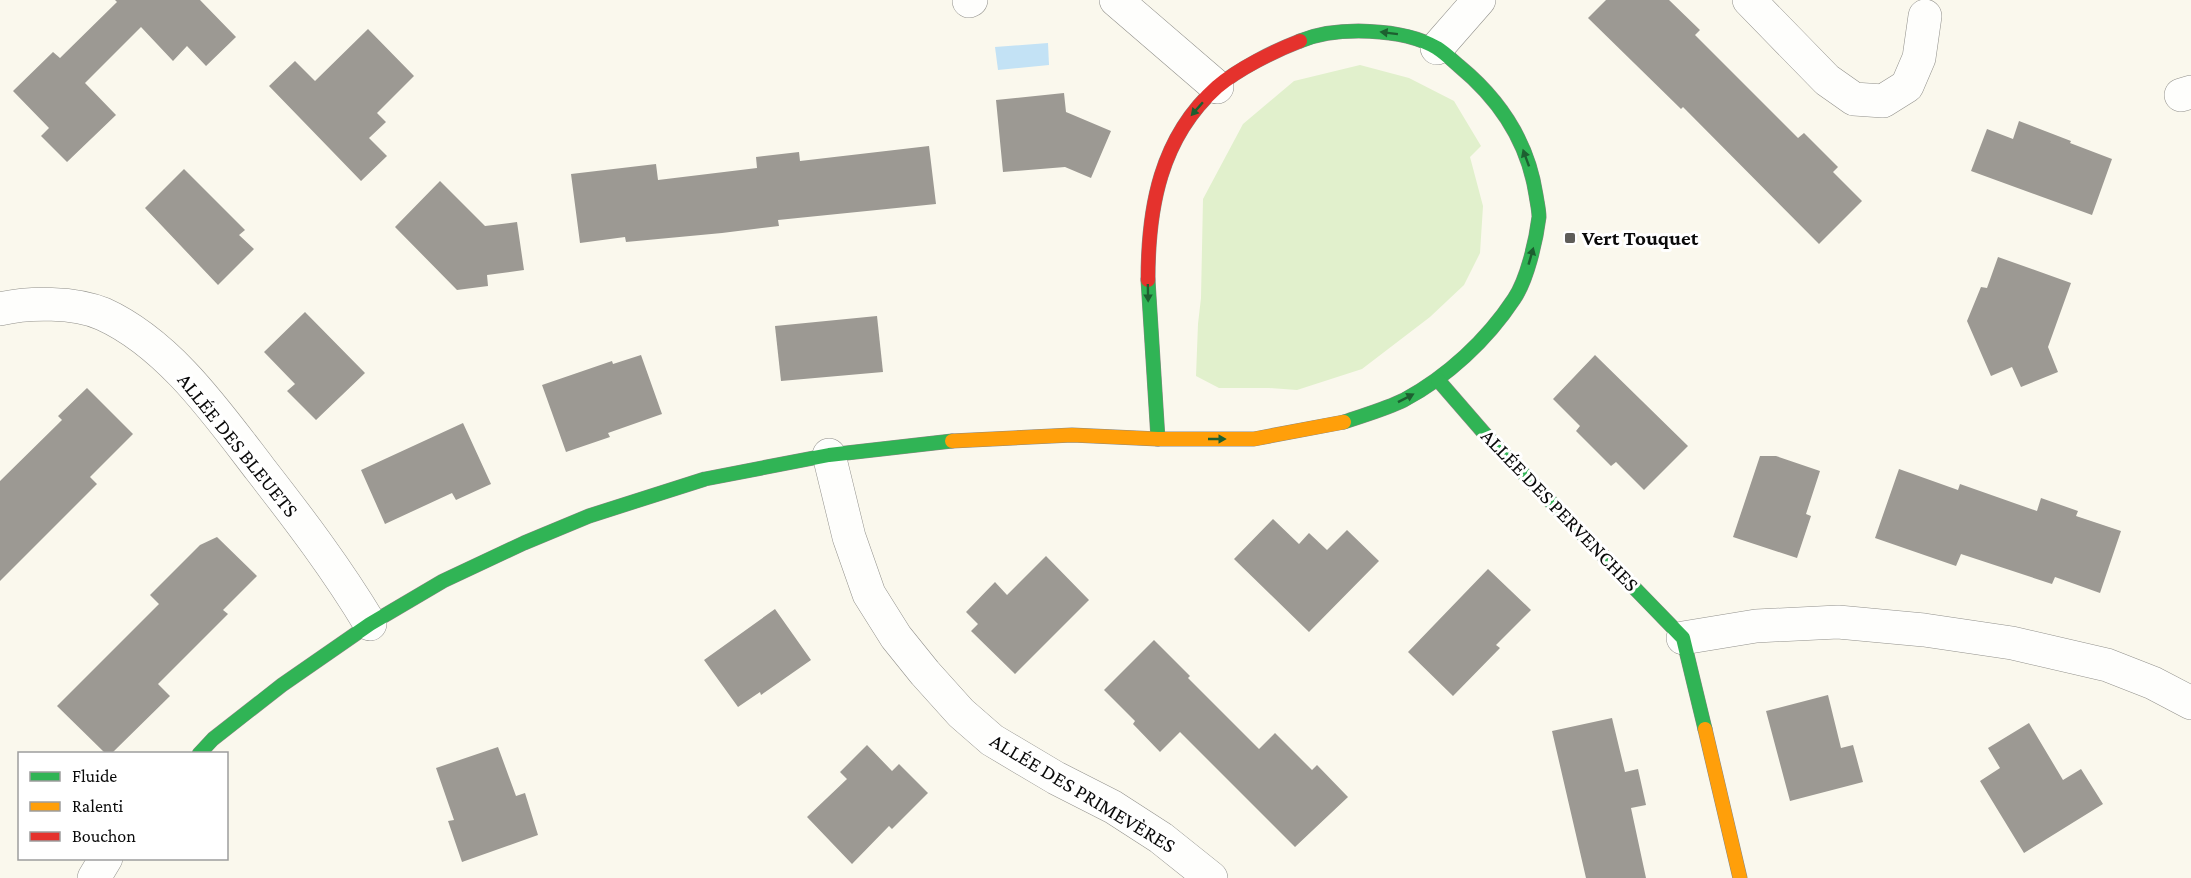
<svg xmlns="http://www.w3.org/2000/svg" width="2191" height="878" font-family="'Crimson Pro',serif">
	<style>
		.green { fill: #e1f0cc }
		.water { fill: #c3e2f5 }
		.building { fill: #9c9993 }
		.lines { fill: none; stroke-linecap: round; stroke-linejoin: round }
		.street-casing { stroke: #92918c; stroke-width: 34 }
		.fast-casing { stroke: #898883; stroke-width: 15 }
		.slow-casing { stroke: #898883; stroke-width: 15 }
		.jam-casing { stroke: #898883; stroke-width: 15 }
		.street { stroke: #fefefc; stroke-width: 33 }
		.fast { stroke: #30b455; stroke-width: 14 }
		.slow { stroke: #ff9f0a; stroke-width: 14 }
		.jam { stroke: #e5322d; stroke-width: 14 }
		.oneway { fill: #1d5f30 }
		.poi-dot { fill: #5e5d59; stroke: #fff; stroke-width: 2 }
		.labels { text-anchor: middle; stroke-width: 6; stroke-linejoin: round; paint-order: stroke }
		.poi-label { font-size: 21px; font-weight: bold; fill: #0a0a0a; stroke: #fff; text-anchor: start }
		.street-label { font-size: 21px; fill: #0a0a0a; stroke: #fff }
	</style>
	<rect width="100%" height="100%" fill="#faf8ed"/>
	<path class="green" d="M1360 65 1409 78 1454 101 1481 146 1470 157 1483 206 1480 253 1464 285 1430 317 1362 369 1297 390 1269 388H1219L1196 376 1198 324 1201 298 1203 199 1243 124 1294 81Z"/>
	<path class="water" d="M1048 43 1049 65 998 70 995 47Z"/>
	<g class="building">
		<path d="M115 0H200L236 37 206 66 187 46 173 61 141 27 85 83 116 115 67 162 41 136 49 128 13 91 53 52 60 58 117 2Z"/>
		<path d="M1606 0H1669L1700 30 1695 35 1798 138 1804 133 1838 167 1833 172 1862 201 1819 244 1683 107 1681 109 1588 18Z"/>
		<path d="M368 29 414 76 377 113 386 122 369 138 387 156 361 181 269 86 295 61 315 81Z"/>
		<path d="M1064 93 1066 112 1111 131 1091 178 1065 167 1003 172 996 100Z"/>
		<path d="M2019 121 2071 141 2070 143 2112 159 2092 215 1971 171 1987 129 2013 139Z"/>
		<path d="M929 146 936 204 778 220 779 226 722 233 626 242 625 237 580 243 571 174 656 164 658 180 757 168 756 157 799 152 800 161Z"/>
		<path d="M184 169 245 230 239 235 254 249 218 285 145 208Z"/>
		<path d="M440 181 485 226 517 222 524 270 487 275 488 286 457 290 395 227Z"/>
		<path d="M1998 257 2071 283 2048 347 2058 372 2021 387 2012 367 1991 376 1967 321 1981 287 1987 288Z"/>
		<path d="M305 312 365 373 316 420 287 391 295 384 264 352Z"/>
		<path d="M877 316 883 372 781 381 775 326Z"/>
		<path d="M641 355 662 414 608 433 610 437 566 452 542 385 612 361 613 364Z"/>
		<path d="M1595 355 1688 446 1644 490 1616 462 1611 466 1576 431 1580 426 1553 399Z"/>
		<path d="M87 388 133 434 90 477 97 484 0 581V481L62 420 58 416Z"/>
		<path d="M463 423 491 484 456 500 452 493 385 524 361 470Z"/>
		<path d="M1760 456H1776L1820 471 1806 514 1811 516 1797 558 1733 537Z"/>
		<path d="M1899 469 1958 490 1960 484 2037 511 2041 498 2078 511 2076 516 2121 531 2100 593 2055 577 2052 584 1961 554 1956 566 1875 538Z"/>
		<path d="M1273 519 1299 544 1309 533 1327 550 1347 530 1379 561 1309 632 1234 559Z"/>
		<path d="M217 537 257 576 223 610 228 614 158 684 170 696 112 753H105L57 706 159 604 150 595 200 545Z"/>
		<path d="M1046 556 1089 600 1015 674 971 631 978 624 966 612 995 582 1007 595Z"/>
		<path d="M1488 569 1531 610 1496 645 1500 648 1453 696 1408 652Z"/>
		<path d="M775 609 811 660 761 695 760 692 738 707 704 660Z"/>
		<path d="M1154 640 1190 676 1188 678 1259 749 1275 733 1312 770 1317 765 1348 797 1295 847 1180 732 1160 752 1133 724 1135 721 1104 690Z"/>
		<path d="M1828 695 1841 748 1853 745 1863 782 1790 801 1766 711Z"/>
		<path d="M1612 718 1625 772 1638 769 1646 805 1631 808 1646 878H1586L1552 731Z"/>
		<path d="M2029 723 2063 780 2081 769 2103 804 2024 853 1980 781 2000 768 1988 748Z"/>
		<path d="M867 745 892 771 899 764 928 793 892 829 889 826 852 864 807 817 847 779 840 772Z"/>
		<path d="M498 747 516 796 525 793 538 835 462 862 448 821 454 820 436 768Z"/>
	</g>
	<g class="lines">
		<g class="street-casing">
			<g id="street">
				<path d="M1116 0 1217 87"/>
				<path d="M1749 0 1827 80 1854 99 1883 101 1907 86 1919 58 1925 16"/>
				<path d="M969 1 971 0"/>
				<path d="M1437 48 1479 0"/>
				<path d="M2181 95 2191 92"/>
				<path d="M0 309C29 302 75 302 103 314 169 344 217 413 260 469 299 519 337 569 370 624"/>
				<path d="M829 455 849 537 869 594 896 637 925 673 961 713 992 740 1056 778 1113 807 1161 838 1211 878"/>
				<path d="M1683 638 1756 626 1838 622 1924 630 2012 643 2107 665 2153 683 2191 703"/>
				<path d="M94 878 106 858"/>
			</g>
		</g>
		<g class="fast-casing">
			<g id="fast">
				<path d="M1300 41C1337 26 1403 28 1437 48 1445 53 1452 60 1459 66 1499 99 1528 142 1536 195 1537 202 1539 210 1539 217 1536 241 1527 280 1514 299 1487 340 1447 377 1404 400 1386 409 1364 415 1344 422"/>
				<path d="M1148 280 1158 439"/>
				<path d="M1438 380 1484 433 1683 638 1705 729"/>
				<path d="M199 754 213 739 282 685 370 624 443 581 524 543 589 516 705 479 829 455 952 441"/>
			</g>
		</g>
		<g class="slow-casing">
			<g id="slow">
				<path d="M952 441 1072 435 1158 439H1254L1344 422"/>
				<path d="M1705 729 1740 878"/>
			</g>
		</g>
		<g class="jam-casing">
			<path id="jam" d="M1148 280C1148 208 1160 138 1217 87 1238 69 1274 51 1300 41"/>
		</g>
		<use href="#street" class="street"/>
		<use href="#fast" class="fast"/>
		<use href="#slow" class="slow"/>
		<use href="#jam" class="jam"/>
	</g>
	<defs><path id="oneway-solid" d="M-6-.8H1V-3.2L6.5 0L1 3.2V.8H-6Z" transform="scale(1.5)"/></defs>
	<g class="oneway">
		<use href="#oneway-solid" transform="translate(1389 33) rotate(-173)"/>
		<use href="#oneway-solid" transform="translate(1197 109) rotate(131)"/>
		<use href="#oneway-solid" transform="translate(1526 158) rotate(-110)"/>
		<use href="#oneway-solid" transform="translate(1531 256) rotate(-74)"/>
		<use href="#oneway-solid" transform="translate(1148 293) rotate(89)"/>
		<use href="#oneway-solid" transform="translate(1406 398) rotate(-27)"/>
		<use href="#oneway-solid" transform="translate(1217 439)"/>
	</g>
	<rect class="poi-dot" x="1564" y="232" width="12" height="12" rx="3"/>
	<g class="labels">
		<g class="poi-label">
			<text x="1582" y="245">Vert Touquet</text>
		</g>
		<g class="street-label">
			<text transform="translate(238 445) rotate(51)" y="7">ALLÉE DES BLEUETS</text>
			<text transform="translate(1560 510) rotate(46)" y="7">ALLÉE DES PERVENCHES</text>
			<text transform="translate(1083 793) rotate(31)" y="7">ALLÉE DES PRIMEVÈRES</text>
		</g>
	</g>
	<rect x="18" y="752" width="210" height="108" fill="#ffffff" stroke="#9d9d9d" stroke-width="1.5"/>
	<rect x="30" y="772" width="30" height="9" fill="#30b455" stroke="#9d9d9d" stroke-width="1.5"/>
	<text x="72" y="782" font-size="18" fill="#0a0a0a">Fluide</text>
	<rect x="30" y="802" width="30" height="9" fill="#ff9f0a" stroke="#9d9d9d" stroke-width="1.5"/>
	<text x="72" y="812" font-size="18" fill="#0a0a0a">Ralenti</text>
	<rect x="30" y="832" width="30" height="9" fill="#e5322d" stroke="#9d9d9d" stroke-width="1.5"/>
	<text x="72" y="842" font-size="18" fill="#0a0a0a">Bouchon</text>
</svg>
